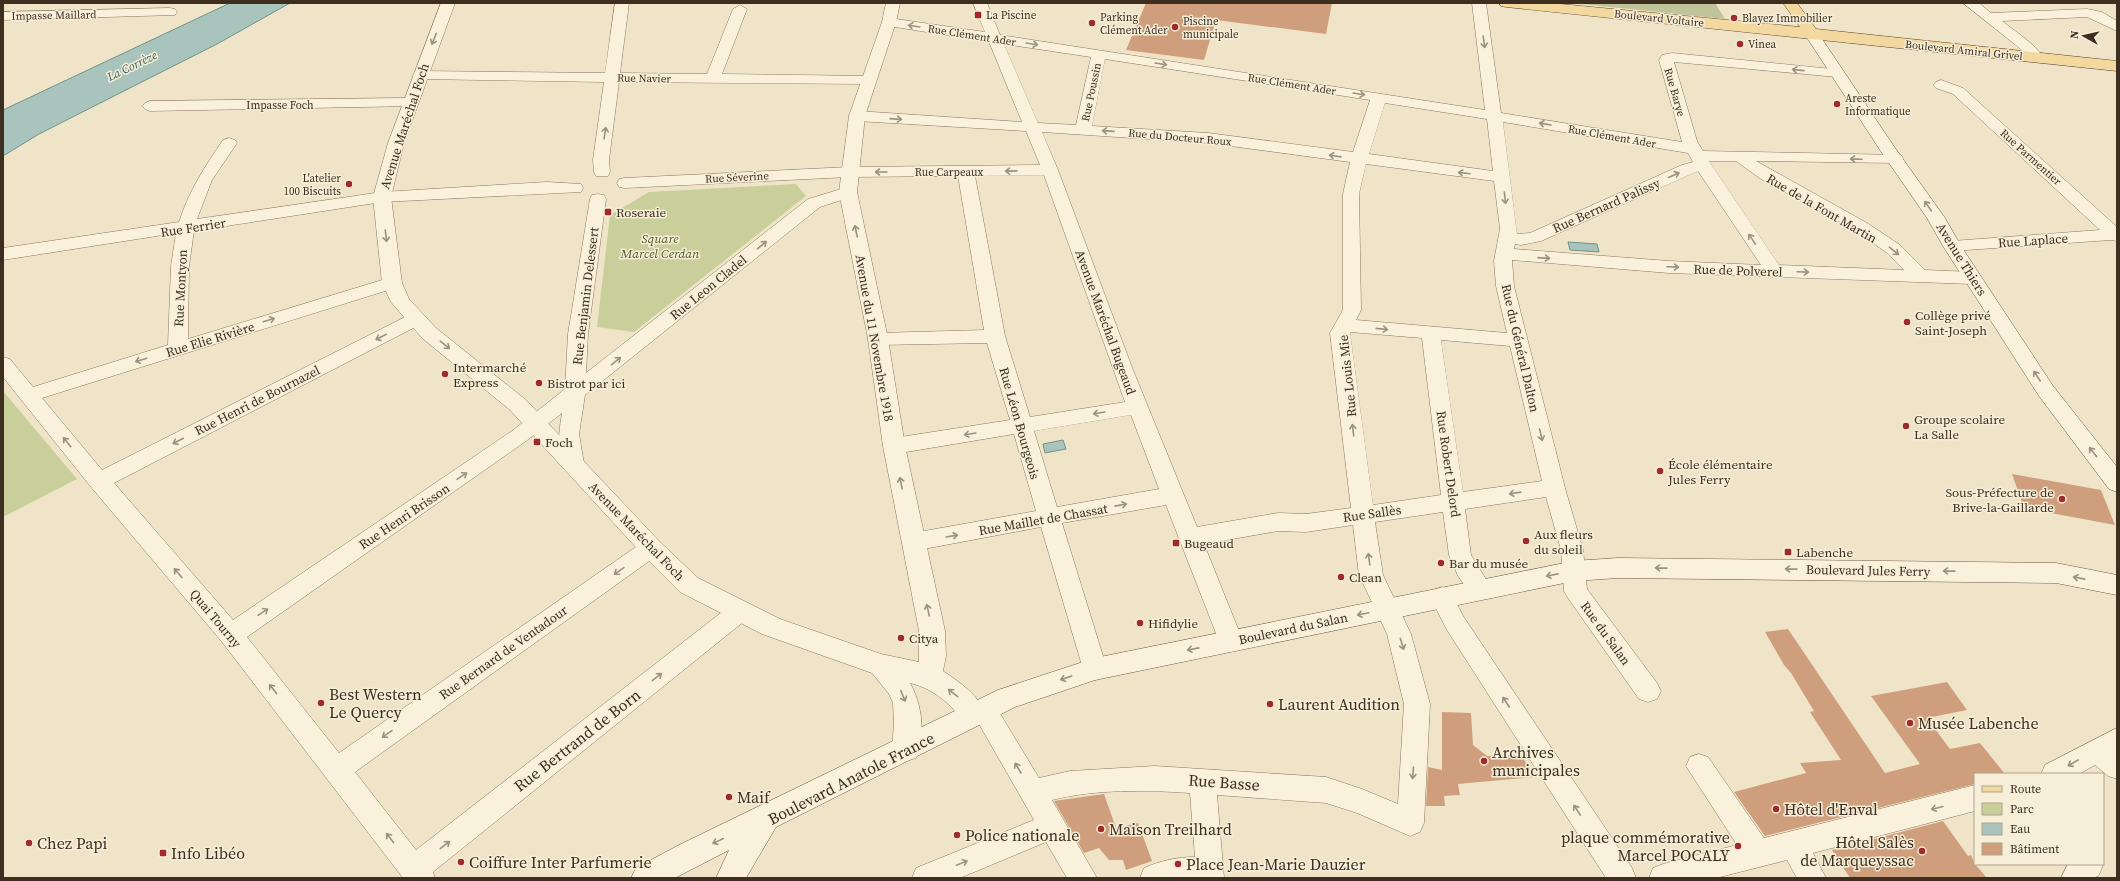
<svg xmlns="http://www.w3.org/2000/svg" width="2120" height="881" font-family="'Source Serif 4',serif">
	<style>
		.green { fill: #c9cf9b }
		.cemetery { fill: #bfc49a }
		.water { fill: #a9c4bc; stroke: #6f938a }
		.building { fill: #cf9f7d }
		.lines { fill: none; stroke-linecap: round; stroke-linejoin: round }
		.minor-casing { stroke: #8d765c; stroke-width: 1 }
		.tertiary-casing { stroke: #8d765c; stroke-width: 1 }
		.secondary-casing { stroke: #6f573f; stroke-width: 1 }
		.primary-casing { stroke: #5b4430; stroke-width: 1 }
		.minor { fill: #faf1dc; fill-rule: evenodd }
		.tertiary { fill: #faf1dc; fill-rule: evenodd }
		.secondary { fill: #faf1dc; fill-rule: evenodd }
		.primary { fill: #f3d9a0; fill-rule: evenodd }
		.oneway { stroke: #9c907e }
		.poi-dot { fill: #9e2a2b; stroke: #f7eed8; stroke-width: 1.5 }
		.labels { text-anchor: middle; stroke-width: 3; stroke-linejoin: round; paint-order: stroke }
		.far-street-label { font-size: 11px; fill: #3d2e20; stroke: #f7eed8 }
		.far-poi-label { font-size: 11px; fill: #3d2e20; stroke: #f7eed8; text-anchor: start }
		.far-water-label { font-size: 12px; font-style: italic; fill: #2f5d5a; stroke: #f7eed8 }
		.street-label { font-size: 13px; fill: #3d2e20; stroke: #f7eed8 }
		.poi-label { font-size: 13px; fill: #3d2e20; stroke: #f7eed8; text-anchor: start }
		.park-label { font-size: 13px; font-style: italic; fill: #4d5a26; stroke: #f7eed8 }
		.near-poi-label { font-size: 16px; fill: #3d2e20; stroke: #f7eed8; text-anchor: start }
		.near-street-label { font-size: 16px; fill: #3d2e20; stroke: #f7eed8 }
	</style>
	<rect width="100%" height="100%" fill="#f0e4c8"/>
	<g class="green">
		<path d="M796 184 806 196 634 332 597 327 610 215 649 192Z"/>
		<path d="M3 391 77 479 3 517Z"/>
	</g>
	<path class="cemetery" d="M1571 3H1715L1725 19Z"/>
	<g class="water">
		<path d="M230 3H290L217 44 39 134 3 156V110Z"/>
		<path d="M1568 242 1597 244 1599 252 1570 250Z"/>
		<path d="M1063 440 1066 449 1045 453 1043 444Z"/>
	</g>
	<g class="building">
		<path d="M1146 3H1332L1326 34 1216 20 1204 60 1126 50Z"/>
		<path d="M2012 474 2101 490 2115 525 2024 508Z"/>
		<path d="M1788 629 1885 773 1920 764 1871 696 1947 682 1967 710 1927 718 1950 749 1980 743 2005 774H1975V784L1765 836 1734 792 1806 773 1800 763 1841 760 1810 712 1814 711 1791 673 1784 665 1765 632Z"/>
		<path d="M1442 712 1471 713 1473 745 1487 756 1521 755 1535 777 1458 784 1460 795 1444 796 1445 806H1426L1428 767 1442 770Z"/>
		<path d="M1104 794 1116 828 1138 823 1152 861 1126 870 1123 860H1109L1099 848 1084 853 1054 801Z"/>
		<path d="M1943 821 1968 856 1971 855 1975 864 1987 878H1850L1832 850Z"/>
	</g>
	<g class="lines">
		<g class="minor-casing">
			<g id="minor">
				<path d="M615 3H629L620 73 707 74 733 9 740 5 747 9 722 74 869 76 874 77 876 80 874 83 869 84 619 82 609 160 610 172 608 176H596L594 172 593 160 604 82 420 79 415 78 413 75 415 72 420 71 605 73Z"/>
				<path d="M973 3H987L1000 35 1485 110 1472 3H1486L1501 113 1682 142 1659 60 1662 55 1672 53 1842 70 1844 73 1842 76 1837 77 1674 62 1697 141 1703 151 1901 155 1903 158 1901 161 1895 163 1756 161 1867 223 1900 245 1925 270 1972 272 1978 274 1981 278 1978 282 1972 284 1669 273 1512 260 1514 286 1565 488 1583 550 1587 589 1657 683 1661 691 1657 699 1648 702 1639 699 1568 598 1564 591 1561 550 1546 497 1465 509 1471 555 1492 589 1488 596 1480 599 1472 596 1458 576 1449 555 1443 512 1375 522 1383 575 1411 634 1430 704 1424 823 1420 832 1410 836 1357 813 1326 803 1217 795 1224 878H1140L1144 868C1160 861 1177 857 1195 857L1190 793C1145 790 1096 789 1052 800L1097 878H1067L1046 842 960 878H912L916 868 1034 820 971 710 975 702 984 699 993 702 1039 778 1070 771 1155 766 1326 777 1362 789 1398 804 1404 704 1387 634 1359 575 1353 525 1306 532 1278 531 1204 544 1243 641 1240 648 1231 651 1222 648 1219 641 1166 505 1062 523 1107 669 1104 677 1095 680 1086 677 1083 669 1041 527 913 551 905 548 902 542 905 536 913 533 1036 511 1014 434 894 454 887 451 883 446 887 441 894 438 1010 420 987 343 878 345 871 344 868 339 871 334 878 333 984 330 958 176 849 177 625 188 619 187 617 183 619 179 625 178 849 167 1040 165 1026 131 857 121 851 119 849 116 851 113 857 111 1022 122 989 42 889 26 884 25 882 22 884 19 889 18 985 32ZM1004 44 1091 57 1076 125 1038 123ZM1105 59 1370 100 1353 152 1208 133 1092 126ZM1385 103 1487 119 1493 171 1369 154ZM1503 122 1688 153 1693 162 1682 165 1530 233 1517 234ZM1042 132 1208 143 1350 162 1343 194V310L1330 333 1351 508 1306 514 1278 513 1197 527 1133 370 1058 170ZM1709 161H1736L1761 179 1855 230 1887 253 1904 270 1779 265ZM1366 164 1494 181 1500 229 1494 261 1496 286 1507 333 1356 320 1361 310 1359 194ZM1698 171 1761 265 1669 261 1514 249 1515 244 1521 245 1541 241ZM1044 175 1125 402 1030 417 1005 336 975 176ZM1350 332 1422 338 1441 495 1373 505ZM1441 340 1510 346 1542 481 1463 492ZM1131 415 1159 489 1057 507 1034 431Z"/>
				<path d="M1963 3H1979L1991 13 2087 9 2102 12 2117 21V31L2087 17 2002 21C2016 32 2034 43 2044 58L2042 61H2032L2017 46Z"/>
				<path d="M170 8 175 9 177 12 175 15 3 20V12Z"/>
				<path d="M1941 80 1963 88 2117 227V241L2111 240 1952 251 1946 250 1943 246 1946 242 1952 241 2100 230 1953 94 1936 88 1933 85 1936 82Z"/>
				<path d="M410 98 415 100 418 103 415 106 150 111 145 109 142 106 145 103 150 101Z"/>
				<path d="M229 138 235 140 237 143 212 180 197 219 382 192 547 182 581 184 583 188 581 192 382 202 194 231 189 266 188 339 392 277 398 279 401 283 398 287 42 398 102 470 409 315 416 313 423 315 425 319 423 323 114 483 233 620 512 431 565 389 568 334 590 199 592 195 598 194 604 195 606 199 588 334 586 373 808 199 848 187 854 188 856 192 854 196 820 207 585 395 579 434 584 464 581 470 573 472 565 470C556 453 559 431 562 413L526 441 247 637 339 753 643 542 651 539 659 542 662 548 659 554 355 772 416 850 731 605 739 602 747 605 751 612 747 619 433 872 435 878H403L222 642 91 487 3 377V357L10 359 33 387 168 345 171 266 176 233 3 260V248L179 222C189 191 205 166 223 140Z"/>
				<path d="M1442 587 1450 590 1463 616 1632 868 1636 878H1606L1447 630 1430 597 1434 590Z"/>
				<path d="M2117 728V779L2108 776 2095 765 2079 774H2041L2045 765Z"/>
				<path d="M1699 754 1708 757 1764 838 1975 785V811L1813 853 1826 878H1797L1787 860 1716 878H1649L1653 868 1663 864 1737 845 1686 766 1690 757Z"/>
				<path d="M2068 864H2103V865L2099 875 2094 878H2061Z"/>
			</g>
		</g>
		<g class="tertiary-casing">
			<path id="tertiary" d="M441 3H455L404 143 391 197 402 283 409 299 436 328 526 400 659 541 698 578 780 619 881 654 919 662V631L883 446 868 339 839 192 849 116 882 22 886 3H900L896 22 865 116 857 192 888 339 905 446 945 631 946 656 943 671C961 683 978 695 987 715L983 723 974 727C960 722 957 711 946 702 936 693 923 686 910 683 922 704 926 735 916 758L906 761 896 758 892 749 894 723 893 703 889 694 872 673 762 634 680 592 643 555 510 410 422 338 391 302 382 283 373 197 388 143Z"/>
		</g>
		<g class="secondary-casing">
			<g id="secondary">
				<path d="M1811 29 1816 30 1895 148 1945 218 1961 246 2053 386 2117 467V492L2109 489 2039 396 1943 246 1927 218 1880 150 1804 33 1806 30Z"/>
				<path d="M1618 558 2056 563 2117 575V595L2056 583 1618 578 1574 581 1095 680 1015 707 776 827 746 878H716L729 850 675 878H631L636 868 679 845 998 690 1095 658 1574 561Z"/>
			</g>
		</g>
		<g class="primary-casing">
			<path id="primary" d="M1499 3H1550L1800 27 1783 3H1797L1816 29 2117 61V71L1506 7 1501 6Z"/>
		</g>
		<use href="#minor" class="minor"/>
		<use href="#tertiary" class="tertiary"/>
		<use href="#secondary" class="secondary"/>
		<use href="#primary" class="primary"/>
	</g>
	<defs><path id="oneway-shaft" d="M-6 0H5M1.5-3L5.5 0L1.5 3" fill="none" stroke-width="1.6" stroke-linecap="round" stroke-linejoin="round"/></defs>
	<g class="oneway">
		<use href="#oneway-shaft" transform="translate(914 26) rotate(-171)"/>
		<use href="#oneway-shaft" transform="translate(434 39) rotate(112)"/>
		<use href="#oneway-shaft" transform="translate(1484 42) rotate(82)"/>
		<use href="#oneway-shaft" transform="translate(1032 44) rotate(9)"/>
		<use href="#oneway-shaft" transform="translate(1161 64) rotate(9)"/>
		<use href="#oneway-shaft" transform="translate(1798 70) rotate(-174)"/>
		<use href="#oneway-shaft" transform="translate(1359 94) rotate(9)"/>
		<use href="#oneway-shaft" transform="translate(896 119) rotate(4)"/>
		<use href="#oneway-shaft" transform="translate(1545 124) rotate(-170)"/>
		<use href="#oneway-shaft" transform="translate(1108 131) rotate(-176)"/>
		<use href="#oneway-shaft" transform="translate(605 133) rotate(-81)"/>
		<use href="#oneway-shaft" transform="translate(1335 156) rotate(-172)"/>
		<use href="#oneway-shaft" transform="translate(1856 159) rotate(-178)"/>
		<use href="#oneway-shaft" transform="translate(1011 171) rotate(179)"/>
		<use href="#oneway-shaft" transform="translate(881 172) rotate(-180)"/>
		<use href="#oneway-shaft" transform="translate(1464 173) rotate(-173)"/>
		<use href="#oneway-shaft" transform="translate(1674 175) rotate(-24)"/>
		<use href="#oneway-shaft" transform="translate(1505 198) rotate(83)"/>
		<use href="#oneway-shaft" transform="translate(1928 206) rotate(-124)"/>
		<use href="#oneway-shaft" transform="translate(856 231) rotate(-102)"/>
		<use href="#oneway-shaft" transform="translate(386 236) rotate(83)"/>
		<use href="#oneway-shaft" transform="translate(1752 239) rotate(-124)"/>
		<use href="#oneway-shaft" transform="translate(762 245) rotate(-39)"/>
		<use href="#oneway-shaft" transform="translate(1894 251) rotate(39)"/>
		<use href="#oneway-shaft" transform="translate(1544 258) rotate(4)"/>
		<use href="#oneway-shaft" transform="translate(1673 267) rotate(2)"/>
		<use href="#oneway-shaft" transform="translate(1803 272) rotate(2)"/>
		<use href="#oneway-shaft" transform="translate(269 320) rotate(-17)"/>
		<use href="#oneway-shaft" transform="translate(1382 329) rotate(6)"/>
		<use href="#oneway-shaft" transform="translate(381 337) rotate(153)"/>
		<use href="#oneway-shaft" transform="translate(445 345) rotate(39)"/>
		<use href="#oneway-shaft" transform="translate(141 360) rotate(163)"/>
		<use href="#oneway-shaft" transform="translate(616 361) rotate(-39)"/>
		<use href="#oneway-shaft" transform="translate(2037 376) rotate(-123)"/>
		<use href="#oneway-shaft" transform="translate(1099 413) rotate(171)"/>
		<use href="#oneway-shaft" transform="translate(1353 430) rotate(-97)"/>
		<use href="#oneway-shaft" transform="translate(970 434) rotate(171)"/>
		<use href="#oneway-shaft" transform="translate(1541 435) rotate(77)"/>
		<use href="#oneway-shaft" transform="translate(178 441) rotate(153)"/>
		<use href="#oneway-shaft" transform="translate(67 442) rotate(-129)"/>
		<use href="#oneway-shaft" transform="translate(2093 452) rotate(-128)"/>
		<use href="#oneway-shaft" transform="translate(462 476) rotate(-34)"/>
		<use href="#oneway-shaft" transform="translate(901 483) rotate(-101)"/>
		<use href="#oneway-shaft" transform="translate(1515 493) rotate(172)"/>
		<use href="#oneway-shaft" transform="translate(1121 505) rotate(-11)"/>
		<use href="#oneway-shaft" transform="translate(952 536) rotate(-10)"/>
		<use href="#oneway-shaft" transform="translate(1369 559) rotate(-98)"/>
		<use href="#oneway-shaft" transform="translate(1661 568) rotate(-179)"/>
		<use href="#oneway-shaft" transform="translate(1791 569) rotate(-179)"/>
		<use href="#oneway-shaft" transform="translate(619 571) rotate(145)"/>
		<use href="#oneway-shaft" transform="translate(1949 571) rotate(-179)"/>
		<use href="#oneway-shaft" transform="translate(178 573) rotate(-131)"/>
		<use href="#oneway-shaft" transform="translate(1552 575) rotate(169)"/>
		<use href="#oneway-shaft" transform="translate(2079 578) rotate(-169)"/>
		<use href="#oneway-shaft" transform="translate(928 610) rotate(-102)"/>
		<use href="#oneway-shaft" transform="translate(263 612) rotate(-34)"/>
		<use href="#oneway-shaft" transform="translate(1363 614) rotate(168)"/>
		<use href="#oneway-shaft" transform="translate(1402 644) rotate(73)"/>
		<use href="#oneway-shaft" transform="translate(1193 649) rotate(169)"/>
		<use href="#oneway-shaft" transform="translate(657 677) rotate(-38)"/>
		<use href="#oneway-shaft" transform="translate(1066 678) rotate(161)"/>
		<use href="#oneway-shaft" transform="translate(273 689) rotate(-128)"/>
		<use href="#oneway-shaft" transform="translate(953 693) rotate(-142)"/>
		<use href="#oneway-shaft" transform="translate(903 696) rotate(68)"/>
		<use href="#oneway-shaft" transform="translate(1506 702) rotate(-123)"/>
		<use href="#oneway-shaft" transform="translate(387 734) rotate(145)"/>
		<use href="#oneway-shaft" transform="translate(2073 763) rotate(150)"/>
		<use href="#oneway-shaft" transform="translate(1018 768) rotate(-121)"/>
		<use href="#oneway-shaft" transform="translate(1413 773) rotate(94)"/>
		<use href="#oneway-shaft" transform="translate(1937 808) rotate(166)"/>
		<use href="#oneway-shaft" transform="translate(1577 810) rotate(-123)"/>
		<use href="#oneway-shaft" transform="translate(390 838) rotate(-128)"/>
		<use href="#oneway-shaft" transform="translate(718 841) rotate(155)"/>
		<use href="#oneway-shaft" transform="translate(445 845) rotate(-38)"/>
		<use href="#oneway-shaft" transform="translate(962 863) rotate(-22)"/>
	</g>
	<g class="poi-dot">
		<rect x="974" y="11" width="8" height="8" rx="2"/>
		<circle cx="1734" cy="18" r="4"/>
		<circle cx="1092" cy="23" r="4"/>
		<circle cx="1175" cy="27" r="4"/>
		<circle cx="1740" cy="44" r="4"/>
		<circle cx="1837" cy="104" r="4"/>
		<circle cx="349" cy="184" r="4"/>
		<rect x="604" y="208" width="8" height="8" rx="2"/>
		<circle cx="1907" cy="322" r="4"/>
		<circle cx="445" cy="374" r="4"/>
		<circle cx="539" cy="383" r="4"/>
		<circle cx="1906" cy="426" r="4"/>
		<rect x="533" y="438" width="8" height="8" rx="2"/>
		<circle cx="1660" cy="471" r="4"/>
		<circle cx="2062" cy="499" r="4"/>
		<circle cx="1526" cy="541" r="4"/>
		<rect x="1172" y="539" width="8" height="8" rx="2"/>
		<rect x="1784" y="548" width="8" height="8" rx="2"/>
		<circle cx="1441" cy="563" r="4"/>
		<circle cx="1341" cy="577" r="4"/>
		<circle cx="1140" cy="623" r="4"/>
		<circle cx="901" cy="638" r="4"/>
		<circle cx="321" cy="703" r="4"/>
		<circle cx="1270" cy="704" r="4"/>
		<circle cx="1910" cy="723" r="4"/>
		<circle cx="1484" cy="761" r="4"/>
		<circle cx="729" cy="797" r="4"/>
		<circle cx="1776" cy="809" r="4"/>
		<circle cx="1101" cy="829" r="4"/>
		<circle cx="957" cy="835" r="4"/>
		<circle cx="29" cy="843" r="4"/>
		<circle cx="1738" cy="846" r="4"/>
		<circle cx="1922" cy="851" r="4"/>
		<rect x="159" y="849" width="8" height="8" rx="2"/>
		<circle cx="461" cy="862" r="4"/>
		<circle cx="1178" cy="864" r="4"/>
	</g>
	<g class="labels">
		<g class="far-street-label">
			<text transform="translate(54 15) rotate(-1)" y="4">Impasse Maillard</text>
			<text transform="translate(1659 18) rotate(6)" y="4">Boulevard Voltaire</text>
			<text transform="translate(972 35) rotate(9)" y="4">Rue Clément Ader</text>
			<text transform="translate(1964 50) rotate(6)" y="4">Boulevard Amiral Grivel</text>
			<text transform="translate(644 78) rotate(1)" y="4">Rue Navier</text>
			<text transform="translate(1292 84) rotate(9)" y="4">Rue Clément Ader</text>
			<text transform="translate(1091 92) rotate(-78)" y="4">Rue Poussin</text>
			<text transform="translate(1675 92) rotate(74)" y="4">Rue Barye</text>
			<text x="280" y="109">Impasse Foch</text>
			<text transform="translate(1612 136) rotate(10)" y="4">Rue Clément Ader</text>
			<text transform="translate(1180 137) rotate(5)" y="4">Rue du Docteur Roux</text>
			<text transform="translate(2031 157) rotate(42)" y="4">Rue Parmentier</text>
			<text x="949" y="176">Rue Carpeaux</text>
			<text transform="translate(737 177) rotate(-3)" y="4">Rue Séverine</text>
		</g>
		<g class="far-poi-label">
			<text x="986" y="19">La Piscine</text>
			<text x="1100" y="21">Parking<tspan x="1100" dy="13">Clément Ader</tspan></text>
			<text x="1742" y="22">Blayez Immobilier</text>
			<text x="1183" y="25">Piscine<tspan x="1183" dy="13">municipale</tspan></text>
			<text x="1748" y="48">Vinea</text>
			<text x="1845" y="102">Areste<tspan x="1845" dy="13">Informatique</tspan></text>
			<text x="341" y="182" text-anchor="end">L'atelier<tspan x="341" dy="13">100 Biscuits</tspan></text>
		</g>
		<g class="far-water-label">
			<text transform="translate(132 66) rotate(-26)" y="4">La Corrèze</text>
		</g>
		<g class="street-label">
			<text transform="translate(404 126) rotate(-72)" y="5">Avenue Maréchal Foch</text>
			<text transform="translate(1606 205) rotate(-24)" y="5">Rue Bernard Palissy</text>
			<text transform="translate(1822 208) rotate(30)" y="5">Rue de la Font Martin</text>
			<text transform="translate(193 227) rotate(-9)" y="5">Rue Ferrier</text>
			<text transform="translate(2033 240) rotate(-4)" y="5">Rue Laplace</text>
			<text transform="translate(1962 259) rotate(58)" y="5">Avenue Thiers</text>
			<text transform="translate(1738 270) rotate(2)" y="5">Rue de Polverel</text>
			<text transform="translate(708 287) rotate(-39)" y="5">Rue Leon Cladel</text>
			<text transform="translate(180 288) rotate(-87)" y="5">Rue Montyon</text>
			<text transform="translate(585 296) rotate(-83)" y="5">Rue Benjamin Delessert</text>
			<text transform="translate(1106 322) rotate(70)" y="5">Avenue Maréchal Bugeaud</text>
			<text transform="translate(875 338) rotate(80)" y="5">Avenue du 11 Novembre 1918</text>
			<text transform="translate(210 339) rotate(-17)" y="5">Rue Elie Rivière</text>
			<text transform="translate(1521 348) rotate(77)" y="5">Rue du Général Dalton</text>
			<text transform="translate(1347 376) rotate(-96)" y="5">Rue Louis Mie</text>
			<text transform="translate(257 400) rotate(-27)" y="5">Rue Henri de Bournazel</text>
			<text transform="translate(1020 423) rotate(74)" y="5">Rue Léon Bourgeois</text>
			<text transform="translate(1449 464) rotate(82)" y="5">Rue Robert Delord</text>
			<text transform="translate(1372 513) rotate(-8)" y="5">Rue Sallès</text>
			<text transform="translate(404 516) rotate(-34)" y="5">Rue Henri Brisson</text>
			<text transform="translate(1043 519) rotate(-10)" y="5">Rue Maillet de Chassat</text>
			<text transform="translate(637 531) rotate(46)" y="5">Avenue Maréchal Foch</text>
			<text transform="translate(1868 570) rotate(1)" y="5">Boulevard Jules Ferry</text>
			<text transform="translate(216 618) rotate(50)" y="5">Quai Tourny</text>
			<text transform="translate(1293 628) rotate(-12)" y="5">Boulevard du Salan</text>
			<text transform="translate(1606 633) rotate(54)" y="5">Rue du Salan</text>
			<text transform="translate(503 652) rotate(-35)" y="5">Rue Bernard de Ventadour</text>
		</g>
		<g class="poi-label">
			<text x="616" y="217">Roseraie</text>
			<text x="1915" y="320">Collège privé<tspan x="1915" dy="15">Saint-Joseph</tspan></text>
			<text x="453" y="372">Intermarché<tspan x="453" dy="15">Express</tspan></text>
			<text x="547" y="388">Bistrot par ici</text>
			<text x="1914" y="424">Groupe scolaire<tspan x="1914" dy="15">La Salle</tspan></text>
			<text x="545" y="447">Foch</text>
			<text x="1668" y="469">École élémentaire<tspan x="1668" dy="15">Jules Ferry</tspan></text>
			<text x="2054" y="497" text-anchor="end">Sous-Préfecture de<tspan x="2054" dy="15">Brive-la-Gaillarde</tspan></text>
			<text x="1534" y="539">Aux fleurs<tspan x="1534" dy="15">du soleil</tspan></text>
			<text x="1184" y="548">Bugeaud</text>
			<text x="1796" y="557">Labenche</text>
			<text x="1449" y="568">Bar du musée</text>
			<text x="1349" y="582">Clean</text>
			<text x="1148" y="628">Hifidylie</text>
			<text x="909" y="643">Citya</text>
		</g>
		<g class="park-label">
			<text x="660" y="243">Square<tspan x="660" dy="15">Marcel Cerdan</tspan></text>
		</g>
		<g class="near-poi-label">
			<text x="329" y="700">Best Western<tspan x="329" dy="18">Le Quercy</tspan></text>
			<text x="1278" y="710">Laurent Audition</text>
			<text x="1918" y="729">Musée Labenche</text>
			<text x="1492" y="758">Archives<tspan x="1492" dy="18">municipales</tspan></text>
			<text x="737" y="803">Maif</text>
			<text x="1784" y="815">Hôtel d'Enval</text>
			<text x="1109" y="835">Maison Treilhard</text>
			<text x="965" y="841">Police nationale</text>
			<text x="1730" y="843" text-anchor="end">plaque commémorative<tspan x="1730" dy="18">Marcel POCALY</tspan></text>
			<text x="1914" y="848" text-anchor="end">Hôtel Salès<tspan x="1914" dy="18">de Marqueyssac</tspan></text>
			<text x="37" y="849">Chez Papi</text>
			<text x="171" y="859">Info Libéo</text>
			<text x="469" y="868">Coiffure Inter Parfumerie</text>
			<text x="1186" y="870">Place Jean-Marie Dauzier</text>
		</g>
		<g class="near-street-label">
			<text transform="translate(577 740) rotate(-38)" y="6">Rue Bertrand de Born</text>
			<text transform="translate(851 778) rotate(-27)" y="6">Boulevard Anatole France</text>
			<text transform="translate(1224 782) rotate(4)" y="6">Rue Basse</text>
		</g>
	</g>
	<rect width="2120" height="881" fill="none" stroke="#3d2e20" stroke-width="8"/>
	<rect x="1974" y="773" width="130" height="92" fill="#f7eed8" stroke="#ada18e"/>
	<rect x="1982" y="786" width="20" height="6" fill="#f3d9a0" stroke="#ada18e"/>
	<text x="2010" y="793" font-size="12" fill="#3d2e20">Route</text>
	<rect x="1982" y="803" width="20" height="12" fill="#c9cf9b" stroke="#ada18e"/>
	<text x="2010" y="813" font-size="12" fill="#3d2e20">Parc</text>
	<rect x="1982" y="823" width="20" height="12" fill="#a9c4bc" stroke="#ada18e"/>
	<text x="2010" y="833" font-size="12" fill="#3d2e20">Eau</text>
	<rect x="1982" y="843" width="20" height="12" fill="#cf9f7d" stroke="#ada18e"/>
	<text x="2010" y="853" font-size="12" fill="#3d2e20">Bâtiment</text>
	<g transform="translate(2084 36) rotate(278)" stroke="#f7eed8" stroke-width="3" paint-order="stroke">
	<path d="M0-3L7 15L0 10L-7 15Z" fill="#3d2e20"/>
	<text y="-6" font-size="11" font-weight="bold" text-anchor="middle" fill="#3d2e20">N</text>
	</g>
</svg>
